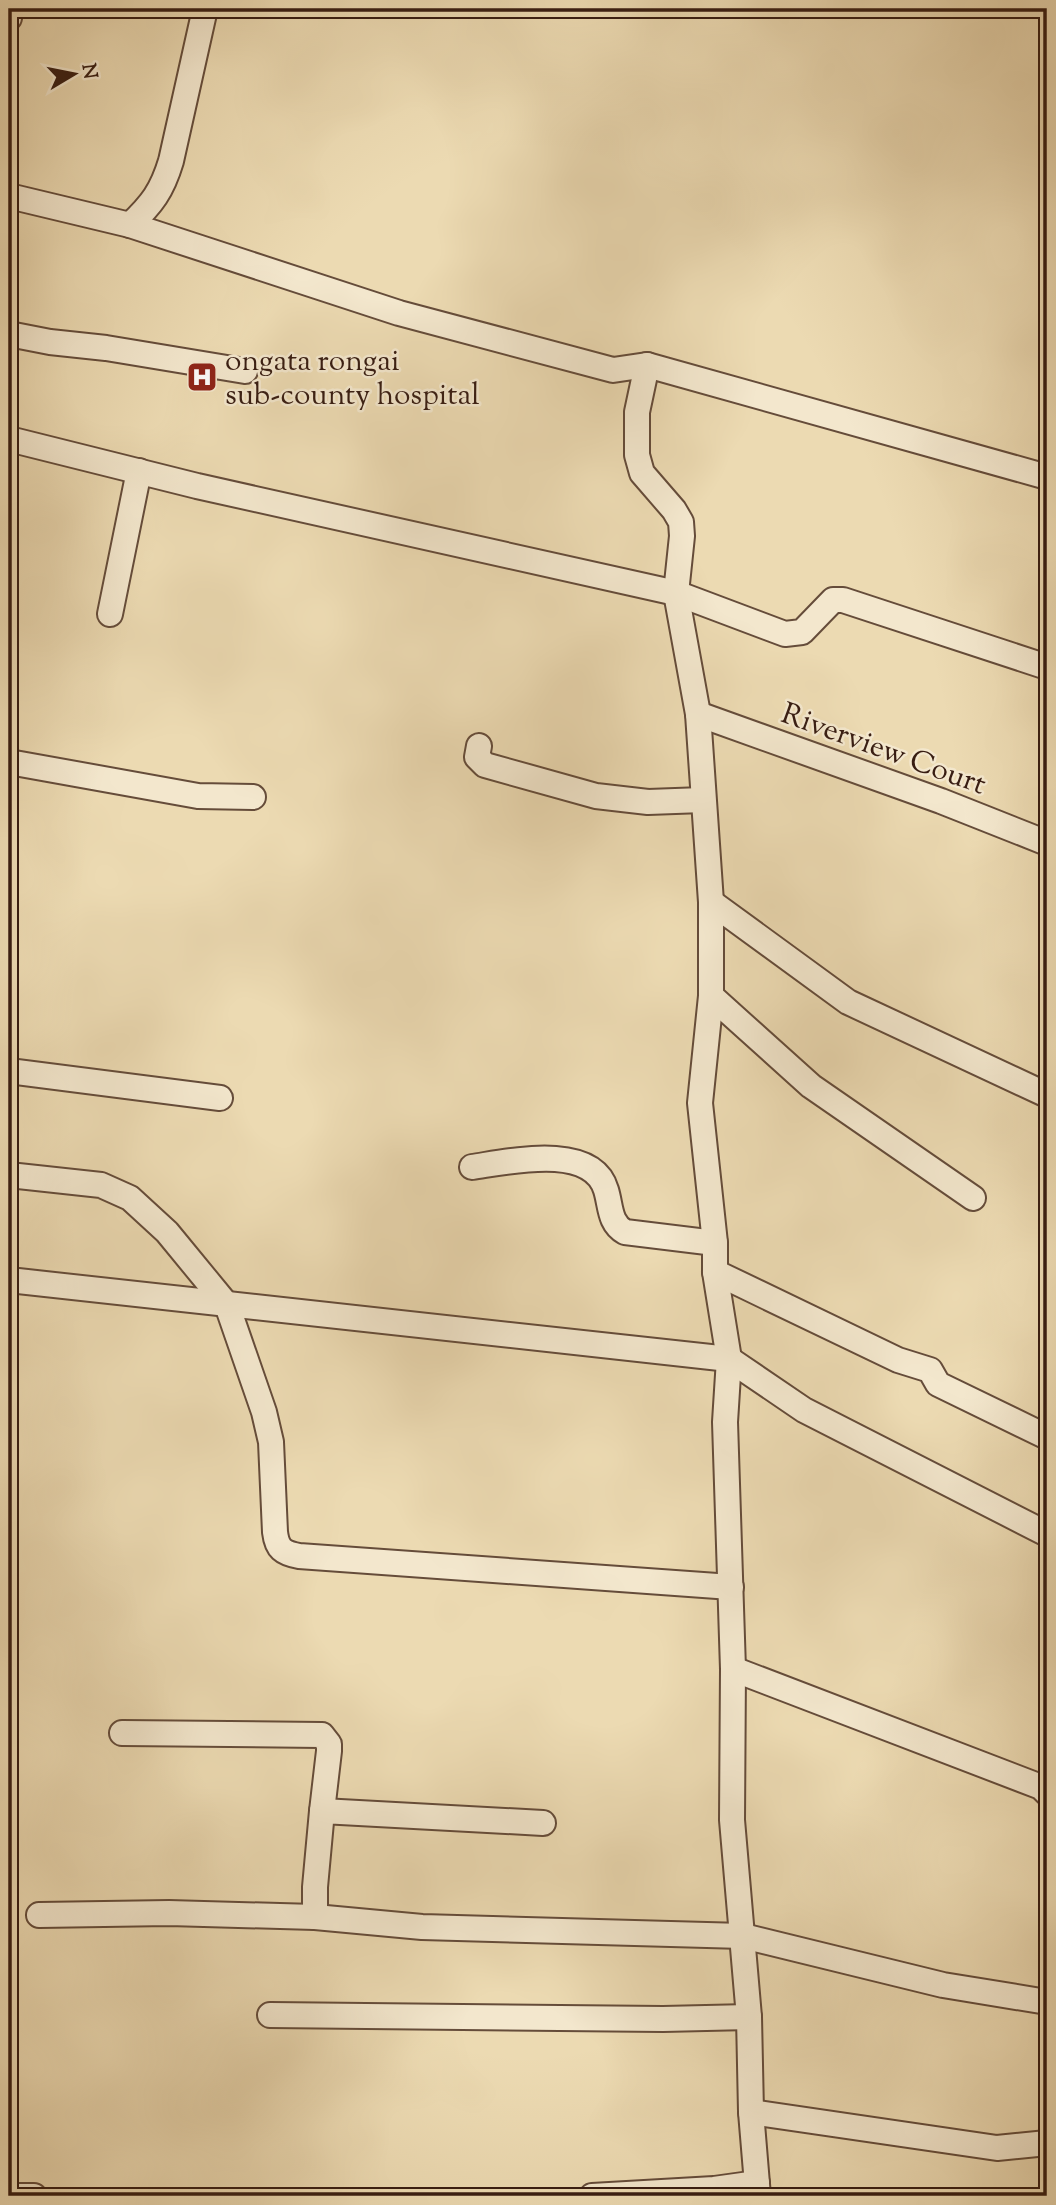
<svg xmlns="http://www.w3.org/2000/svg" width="1056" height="2205" font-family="'Sorts Mill Goudy',serif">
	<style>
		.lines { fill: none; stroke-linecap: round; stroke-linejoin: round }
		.minor-casing { stroke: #654c3a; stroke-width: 28 }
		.minor { stroke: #f3e7cd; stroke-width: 24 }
		.labels { text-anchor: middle; stroke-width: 5; stroke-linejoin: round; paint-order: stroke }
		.poi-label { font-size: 30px; fill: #381d12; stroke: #f3e7cd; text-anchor: start }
		.street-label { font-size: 30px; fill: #381d12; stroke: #f3e7cd }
	</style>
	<rect width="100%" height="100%" fill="#ecdab2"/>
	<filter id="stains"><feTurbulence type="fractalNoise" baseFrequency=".00286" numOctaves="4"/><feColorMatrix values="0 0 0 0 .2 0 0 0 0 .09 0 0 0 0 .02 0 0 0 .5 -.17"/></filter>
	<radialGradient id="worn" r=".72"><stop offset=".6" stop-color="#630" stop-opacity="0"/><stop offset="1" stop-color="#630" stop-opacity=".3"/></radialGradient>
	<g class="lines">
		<g class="minor-casing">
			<g id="minor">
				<path d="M9 18 10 9"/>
				<path d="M9 196 130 225 399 313 613 370 647 365 1047 477"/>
				<path d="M130 225C152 204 162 191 171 161L205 9"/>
				<path d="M9 334 50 342 106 348 245 371"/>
				<path d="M647 365 637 412V455L642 473 674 510 681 522 682 536 676 593 698 714 711 902V996L700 1103 715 1243V1272L729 1359 725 1422 733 1669 732 1820 749 2017 751 2112 758 2196"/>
				<path d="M9 439 197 486 676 593 785 634 802 632 833 600H843L1047 667"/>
				<path d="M110 614 139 471"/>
				<path d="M698 714 941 801 1047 843"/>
				<path d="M479 746 477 757 485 765 596 796 648 802 703 800"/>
				<path d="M9 762 198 796 253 797"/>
				<path d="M711 902 848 1002 1047 1095"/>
				<path d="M711 996 811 1086 973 1198"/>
				<path d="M9 1071 220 1098"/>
				<path d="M472 1167C507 1162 592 1142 606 1190 611 1206 609 1223 625 1232L715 1243"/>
				<path d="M9 1175 101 1185 130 1198 167 1232 227 1305 264 1412 271 1442 275 1532C277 1549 283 1553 299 1556L731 1587"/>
				<path d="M715 1272 898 1360 930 1370 938 1384 1047 1437"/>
				<path d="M9 1280 729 1359 804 1410 1047 1534"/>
				<path d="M733 1669 1041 1787 1047 1793"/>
				<path d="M122 1733 322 1735 329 1744V1751L322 1811"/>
				<path d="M39 1915 169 1913 315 1917 422 1927 743 1936 943 1985 1047 2002"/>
				<path d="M315 1917V1887L322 1811 543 1823"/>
				<path d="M270 2015 663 2019 749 2017"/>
				<path d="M751 2112 997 2148 1047 2143"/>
				<path d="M9 2196H34"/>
				<path d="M592 2196 714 2189 757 2183"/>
			</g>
		</g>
		<use href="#minor" class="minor"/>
	</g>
	<defs>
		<g id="hospital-square" transform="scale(1.575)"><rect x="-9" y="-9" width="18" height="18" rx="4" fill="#8f2418" stroke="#f3e7cd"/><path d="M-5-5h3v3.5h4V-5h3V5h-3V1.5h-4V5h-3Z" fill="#fff"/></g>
	</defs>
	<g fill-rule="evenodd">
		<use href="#hospital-square" x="202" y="377"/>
	</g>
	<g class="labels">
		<g class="poi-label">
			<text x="225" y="370">ongata rongai<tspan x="225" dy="34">sub-county hospital</tspan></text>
		</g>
		<g class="street-label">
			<text transform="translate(884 748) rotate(20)" y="10">Riverview Court</text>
		</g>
	</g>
	<rect width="1056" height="2205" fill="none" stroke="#ecdab2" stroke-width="35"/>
	<rect x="10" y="10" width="1035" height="2184" fill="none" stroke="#381d12" stroke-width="3.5"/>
	<rect x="18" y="18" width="1021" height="2170" fill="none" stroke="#381d12" stroke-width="2"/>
	<g transform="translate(74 74) rotate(80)" stroke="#f3e7cd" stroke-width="5" paint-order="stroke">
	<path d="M0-5L12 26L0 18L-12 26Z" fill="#381d12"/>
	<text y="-10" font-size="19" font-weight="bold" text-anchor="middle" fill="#381d12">N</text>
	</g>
	<rect width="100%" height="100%" filter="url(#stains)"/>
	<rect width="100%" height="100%" fill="url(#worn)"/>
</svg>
